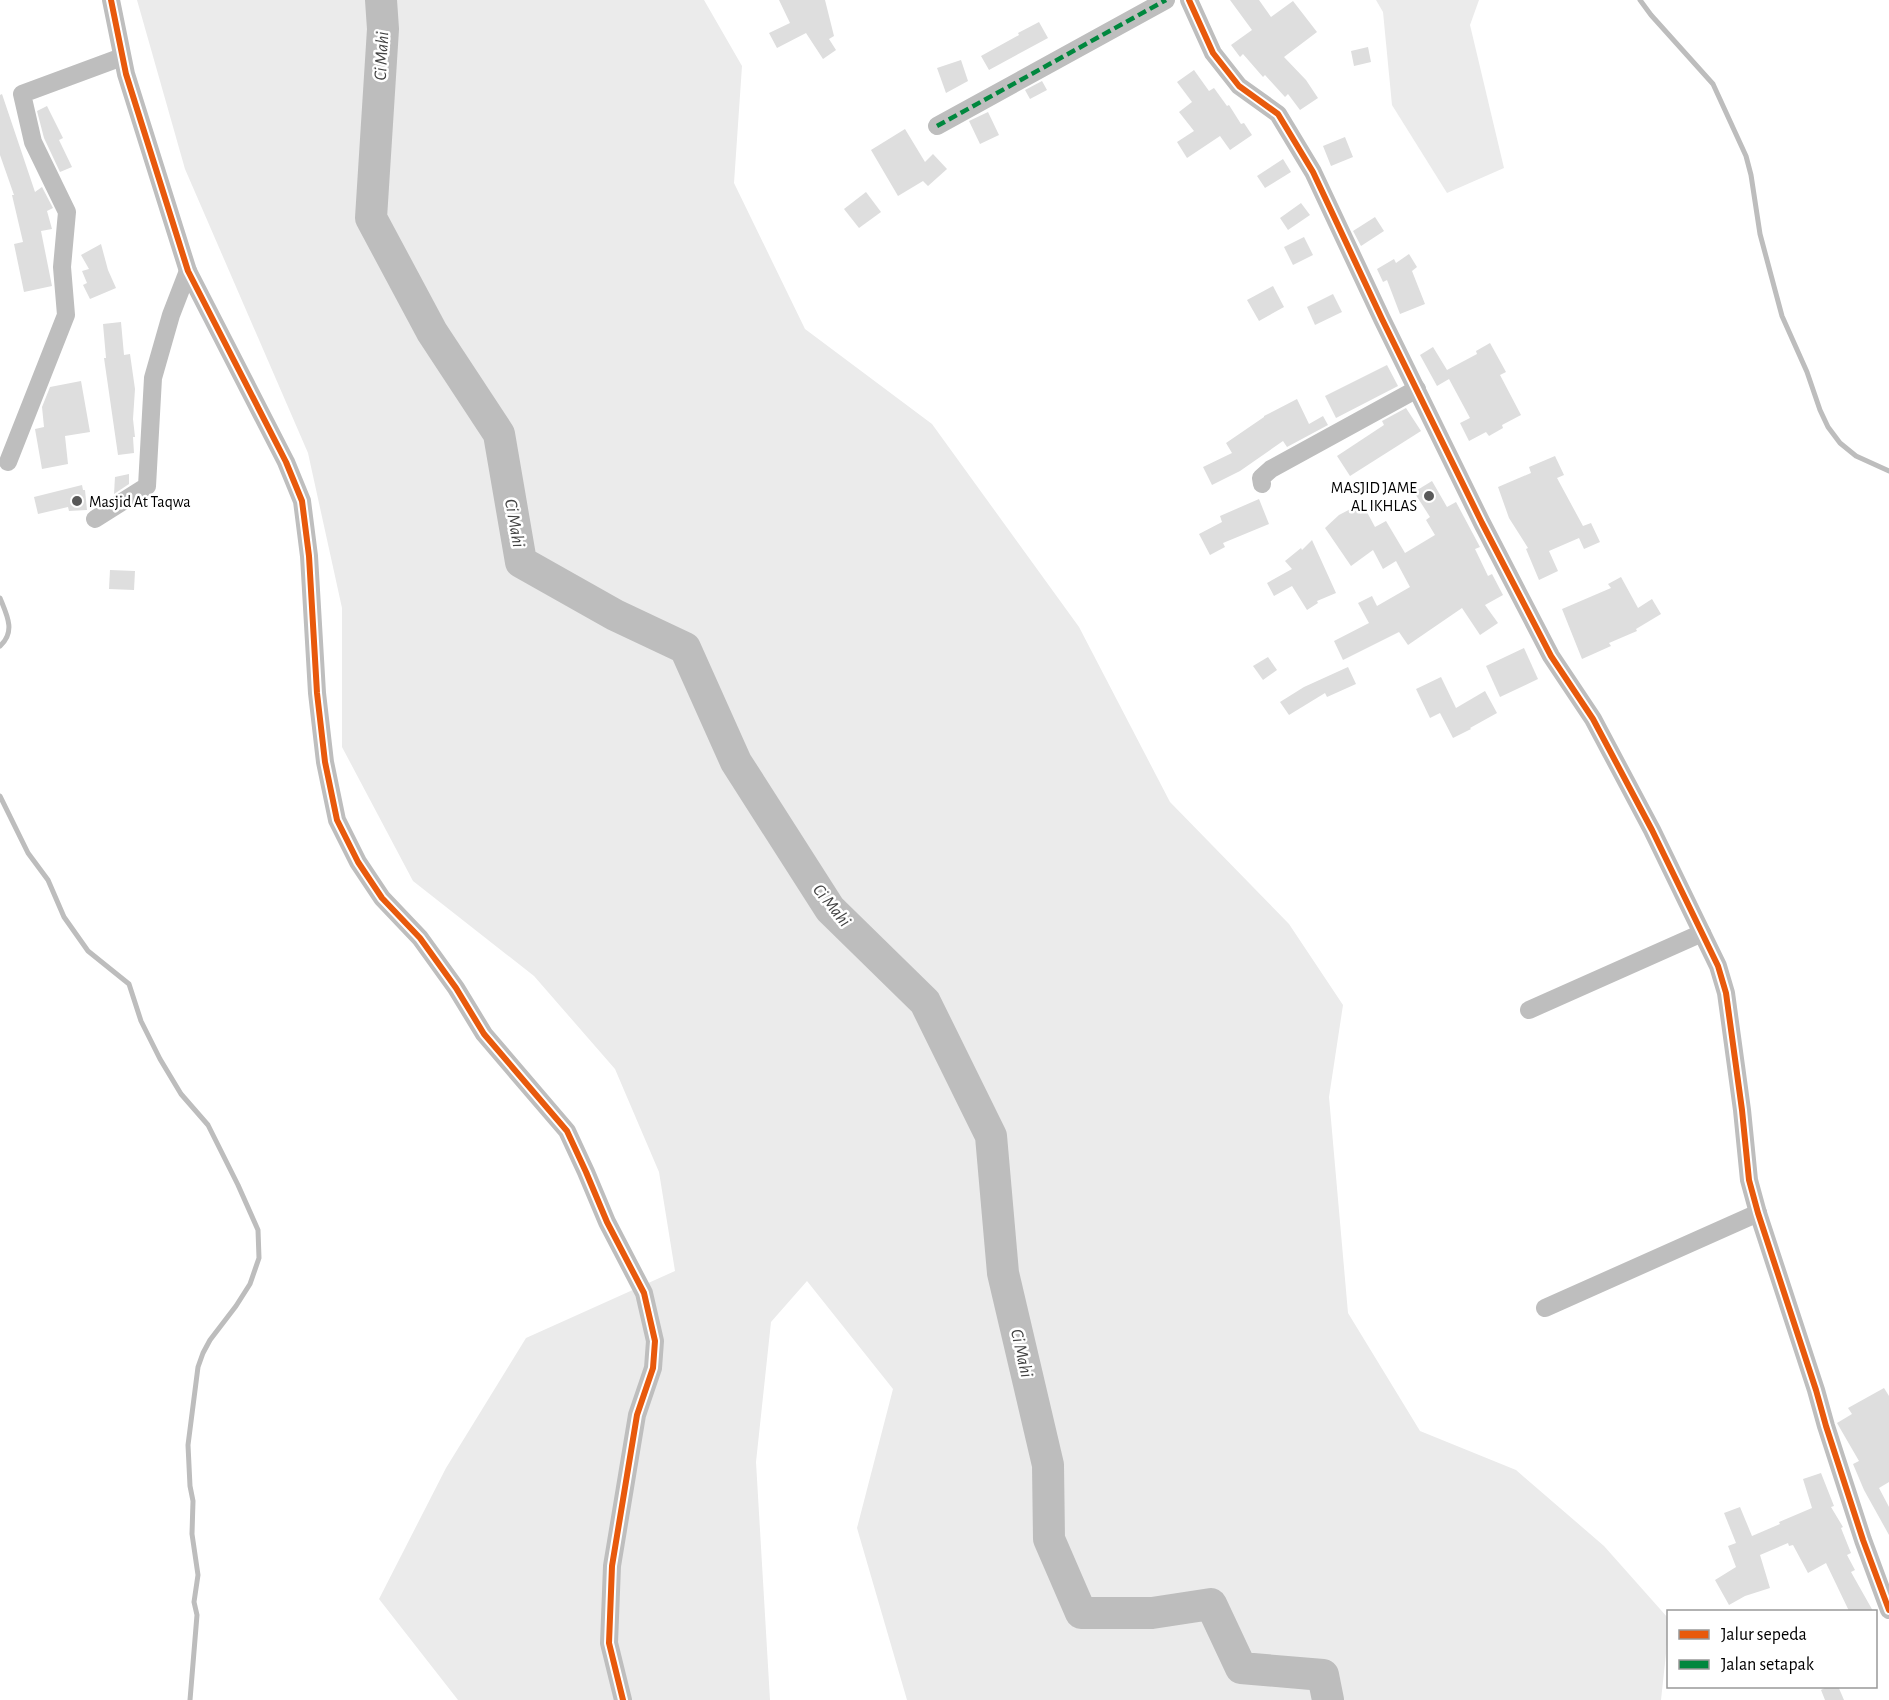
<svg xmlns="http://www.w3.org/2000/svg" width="1889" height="1700" font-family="'Alegreya Sans',sans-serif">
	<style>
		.green { fill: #ebebeb }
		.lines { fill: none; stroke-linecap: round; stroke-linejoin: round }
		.stream { stroke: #bdbdbd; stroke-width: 5 }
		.river { stroke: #bdbdbd; stroke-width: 32 }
		.building { fill: #dedede }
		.minor { stroke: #bebebe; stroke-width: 18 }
		.quiet { stroke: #00873e; stroke-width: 4.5; stroke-dasharray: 9 4.5; stroke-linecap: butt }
		.cycleway-casing { stroke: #fff; stroke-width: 10 }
		.cycleway { stroke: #e8590c; stroke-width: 6 }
		.poi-dot { fill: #595959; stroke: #fff; stroke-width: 2 }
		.labels { text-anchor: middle; stroke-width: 5; stroke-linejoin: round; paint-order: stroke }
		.poi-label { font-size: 16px; fill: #000; stroke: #fff; text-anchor: end }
		.water-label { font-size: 18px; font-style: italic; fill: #424242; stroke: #fff }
	</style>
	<rect width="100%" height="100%" fill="#fff"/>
	<g class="green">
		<path d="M137 0H704L742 66 734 183 805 329 932 424 1079 627 1170 802 1289 924 1343 1005 1329 1097 1348 1313 1420 1431 1516 1470 1604 1546 1668 1618V1635L1661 1700H907L857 1528 893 1389 807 1281 771 1322 756 1462 770 1700H458L379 1599 446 1468 526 1338 675 1271 659 1172 615 1069 534 976 413 881 342 747V608L308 453 185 169Z"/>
		<path d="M1376 0H1479L1470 25 1504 168 1447 193 1392 105 1383 12Z"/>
	</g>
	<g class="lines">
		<g class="stream">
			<path d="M1640 0 1651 15 1713 84 1746 156 1751 175 1760 234 1782 316 1807 372 1820 410 1828 427 1840 443 1856 456 1889 471"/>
			<path d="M0 598C7 615 16 632 0 646"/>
			<path d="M0 796 28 853 48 880 64 917 88 951 129 984 141 1021 160 1059 181 1094 208 1125 238 1185 258 1230 259 1258 250 1284 236 1306 210 1340 203 1353 198 1367 188 1445 190 1486 193 1501 192 1534 198 1575 194 1602 197 1615 190 1700"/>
		</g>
		<path class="river" d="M381 0 383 29 371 218 432 332 499 434 521 562 615 615 685 648 736 762 830 909 925 1002 991 1136 1003 1273 1048 1465 1049 1539 1081 1613H1152L1211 1604 1241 1668 1323 1675 1328 1700"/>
	</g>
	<g class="building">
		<path d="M779 0H825L834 36 829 39 836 50 823 59 806 33 777 48 769 33 790 23Z"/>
		<path d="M1230 0H1259L1271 17 1293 1 1317 32 1284 57 1306 80 1318 98 1300 110 1288 94 1285 97 1265 75 1263 77 1243 54 1240 57 1231 45 1252 30Z"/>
		<path d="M1039 22 1048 38 989 70 981 56 1019 35 1018 33Z"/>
		<path d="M1368 47 1371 62 1354 66 1351 51Z"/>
		<path d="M961 60 968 81 946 93 937 68Z"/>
		<path d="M1194 70 1209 91 1214 88 1227 106 1229 105 1241 124 1244 123 1252 135 1230 150 1220 136 1187 158 1177 142 1194 131 1179 112 1192 102 1177 82Z"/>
		<path d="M1042 81 1047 90 1030 99 1025 90Z"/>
		<path d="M2 94 35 192 42 187 53 208 47 211 52 229 41 231 52 286 24 292 14 244 23 242 12 195H14L0 155V95Z"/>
		<path d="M47 106 63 138 59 140 72 167 60 172 44 138 37 111Z"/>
		<path d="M988 112 999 135 980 144 969 121Z"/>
		<path d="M905 129 925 162 933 154 947 169 928 186 923 181 898 196 871 150Z"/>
		<path d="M1345 137 1353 157 1331 166 1323 146Z"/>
		<path d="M1283 159 1291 172 1265 188 1257 176Z"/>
		<path d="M866 192 881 212 859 228 844 209Z"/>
		<path d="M1301 203 1310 215 1288 230 1280 218Z"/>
		<path d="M1375 217 1384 231 1361 246 1353 231Z"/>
		<path d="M1304 237 1313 255 1293 265 1284 247Z"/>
		<path d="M101 244 108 270 116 288 90 299 83 285 87 283 82 271 89 269 81 255Z"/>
		<path d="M1409 254 1417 267 1412 271 1425 304 1400 314 1387 280 1383 282 1377 269 1394 259 1396 263Z"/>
		<path d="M1273 286 1284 307 1259 321 1247 300Z"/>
		<path d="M1333 294 1342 312 1315 325 1307 307Z"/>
		<path d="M121 322 124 355 130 354 135 389 133 419 135 437H133L134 453 118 455 104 358H106L103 324Z"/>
		<path d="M1490 343 1506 372 1500 375 1521 415 1502 425 1503 428 1489 436 1486 432 1469 441 1460 423 1470 418 1449 379 1437 386 1420 355 1433 347 1447 370 1477 354 1476 351Z"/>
		<path d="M1387 365 1398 386 1336 418 1325 396Z"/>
		<path d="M81 381 90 432 65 436 68 464 42 469 35 429 44 427 42 407 50 387Z"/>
		<path d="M1297 399 1309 424 1323 416 1328 425 1287 447 1283 441 1240 471 1212 485 1203 467 1232 453 1226 443 1264 417V416Z"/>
		<path d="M1406 408 1421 431 1350 476 1337 456 1384 425 1382 421Z"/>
		<path d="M1555 456 1564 475 1557 478 1583 526 1591 523 1600 542 1584 549 1579 538 1549 551 1558 571 1539 580 1526 549 1528 548 1509 518 1498 487 1531 473 1529 467Z"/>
		<path d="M129 474V484L114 494 115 477Z"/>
		<path d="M1432 481 1447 507 1456 502 1480 547 1475 549 1488 576 1492 574 1503 595 1485 605 1498 623 1480 635 1462 608 1408 645 1399 632 1343 660 1334 641 1369 623 1358 603 1372 596 1377 606 1410 587 1396 561 1383 569 1373 550 1351 566 1325 528 1339 515 1362 503 1375 527 1386 521 1405 553 1435 535 1426 520 1430 517 1414 492Z"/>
		<path d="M82 485 83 490H85L87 510 69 511 68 507 38 514 34 497Z"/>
		<path d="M1259 499 1269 524 1223 543 1225 547 1210 555 1199 534 1222 522 1220 516Z"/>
		<path d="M1312 540 1336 593 1317 601 1318 603 1307 610 1292 586 1274 596 1267 583 1292 569 1285 561 1301 548 1302 550Z"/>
		<path d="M110 570 135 571 134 590 109 589Z"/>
		<path d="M1621 577 1638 608 1652 599 1661 614 1636 629 1637 631 1609 643 1611 646 1582 659 1562 609 1611 588 1608 584Z"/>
		<path d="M1524 648 1538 679 1500 697 1486 666Z"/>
		<path d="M1268 657 1277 670 1263 680 1253 666Z"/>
		<path d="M1348 667 1356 684 1327 697 1325 693 1289 715 1280 702 1304 687Z"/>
		<path d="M1441 677 1456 708 1485 691 1497 713 1470 728 1471 729 1453 738 1440 713 1430 718 1416 689Z"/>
		<path d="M1884 1388 1889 1396V1482L1879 1488 1889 1507V1535L1864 1490 1853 1464 1859 1461 1837 1423 1852 1414 1848 1408Z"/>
		<path d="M1821 1473 1834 1506 1831 1507 1843 1527 1841 1528 1851 1553 1847 1555 1855 1570 1851 1572 1873 1611H1849L1826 1563 1808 1573 1793 1545 1789 1546 1788 1543 1760 1555 1770 1588 1745 1596 1729 1605 1715 1580 1736 1567 1728 1546 1736 1543 1724 1513 1740 1507 1752 1536 1780 1524 1779 1522 1812 1508 1803 1479Z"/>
		<path d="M1828 1686H1838L1844 1700H1825L1821 1690Z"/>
	</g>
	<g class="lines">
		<g class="minor">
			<path d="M111 0 126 74 188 271 286 462 302 501 309 556 317 693 325 762 337 820 358 862 382 898 420 938 456 988 484 1034 567 1131 586 1172 607 1222 644 1293 655 1341 653 1368 637 1415 612 1566 609 1643 623 1700"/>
			<path d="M1189 0 1213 53 1239 86 1278 114 1313 172 1382 319 1482 523 1551 656 1593 719 1652 830 1718 966 1726 993 1742 1110 1749 1180 1758 1213 1816 1390 1826 1426 1863 1540 1889 1610"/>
			<path d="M937 126 1166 0"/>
			<path d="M8 462 66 315 62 267 67 212 33 142 22 94 122 57"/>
			<path d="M1262 484 1261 478 1271 469 1417 389"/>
			<path d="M95 519 147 486 153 378 171 315 188 271"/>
			<path d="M1529 1010 1702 933"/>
			<path d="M1545 1308 1758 1213"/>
		</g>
		<path class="quiet" d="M937 126 1166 0"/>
		<g class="cycleway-casing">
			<g id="cycleway">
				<path d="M111 0 126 74 188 271 286 462 302 501 309 556 317 693 325 762 337 820 358 862 382 898 420 938 456 988 484 1034 567 1131 586 1172 607 1222 644 1293 655 1341 653 1368 637 1415 612 1566 609 1643 623 1700"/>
				<path d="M1189 0 1213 53 1239 86 1278 114 1313 172 1382 319 1482 523 1551 656 1593 719 1652 830 1718 966 1726 993 1742 1110 1749 1180 1758 1213 1816 1390 1826 1426 1863 1540 1889 1610"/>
			</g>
		</g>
		<use href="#cycleway" class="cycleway"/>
	</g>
	<g class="poi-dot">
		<circle cx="1429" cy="496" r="6"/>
		<circle cx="77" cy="501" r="6"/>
	</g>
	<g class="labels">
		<g class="poi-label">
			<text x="1417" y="493">MASJID JAME<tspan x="1417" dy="18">AL IKHLAS</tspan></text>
			<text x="89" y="507" text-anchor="start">Masjid At Taqwa</text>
		</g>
		<g class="water-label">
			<text transform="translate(381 56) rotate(-87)" y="6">Ci Mahi</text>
			<text transform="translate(515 523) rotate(80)" y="6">Ci Mahi</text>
			<text transform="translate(832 905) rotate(51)" y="6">Ci Mahi</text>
			<text transform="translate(1022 1353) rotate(77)" y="6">Ci Mahi</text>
		</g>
	</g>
	<rect x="1667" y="1610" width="210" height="78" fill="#ffffff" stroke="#999999" stroke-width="1.5"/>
	<rect x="1679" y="1630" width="30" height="9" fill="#e8590c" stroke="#999999" stroke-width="1.5"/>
	<text x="1721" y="1640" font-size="18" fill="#000000">Jalur sepeda</text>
	<rect x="1679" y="1660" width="30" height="9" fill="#00873e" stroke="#999999" stroke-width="1.5"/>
	<text x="1721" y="1670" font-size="18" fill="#000000">Jalan setapak</text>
</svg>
